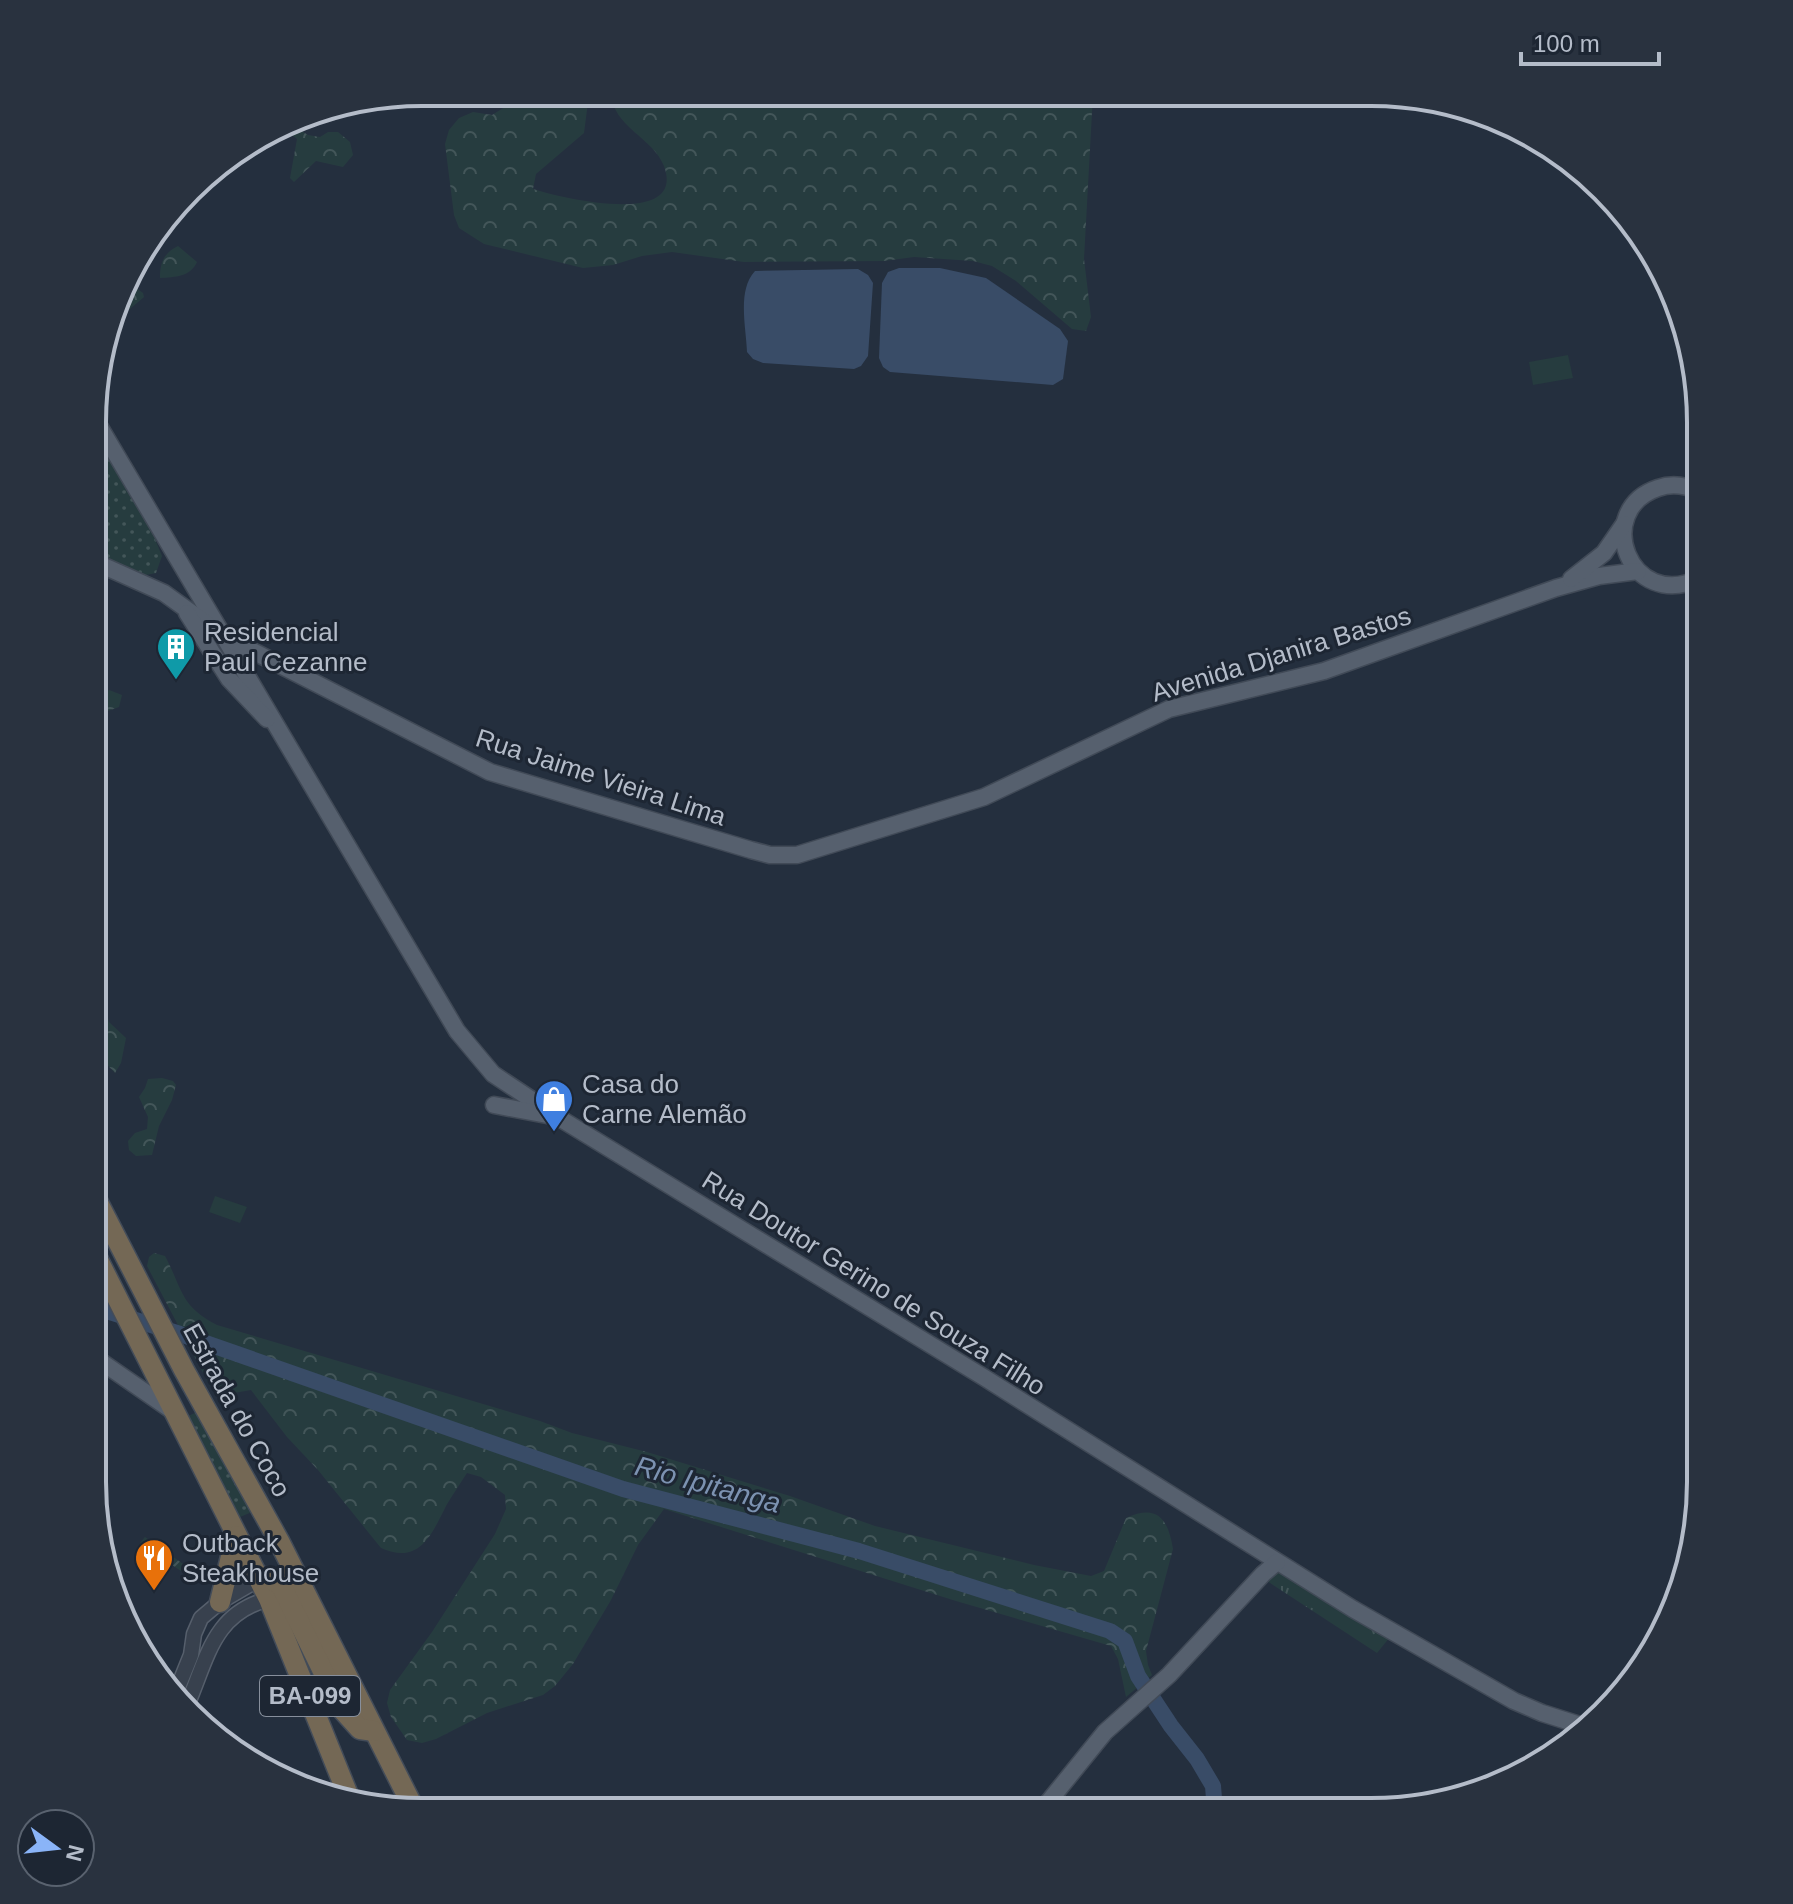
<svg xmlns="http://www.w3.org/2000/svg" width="1793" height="1904" font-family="Arial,sans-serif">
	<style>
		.grass { fill: url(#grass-dots) }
		.forest { fill: url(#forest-crowns) }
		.park { fill: url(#park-tufts) }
		.garden { fill: url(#garden-furrows) }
		.pitch { fill: #263c3f }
		.water { fill: #394c67 }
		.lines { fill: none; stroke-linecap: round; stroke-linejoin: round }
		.river { stroke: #394c67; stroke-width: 16 }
		.minor-casing { stroke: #565f6c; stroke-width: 17 }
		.major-casing { stroke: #414a57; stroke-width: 19 }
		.highway-casing { stroke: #434c59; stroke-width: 23 }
		.minor { stroke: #38414e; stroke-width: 14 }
		.major { stroke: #56606e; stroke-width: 16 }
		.highway { stroke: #746855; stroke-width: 20 }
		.labels { text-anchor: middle; stroke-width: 6; stroke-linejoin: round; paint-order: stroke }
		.shield { fill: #1d2633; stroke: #878f9c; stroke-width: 2 }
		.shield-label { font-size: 24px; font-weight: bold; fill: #b4bcc9 }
		.poi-label { font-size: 26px; fill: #b4bcc9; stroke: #1d2633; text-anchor: start }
		.street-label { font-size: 26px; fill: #b4bcc9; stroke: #1d2633 }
		.water-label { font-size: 28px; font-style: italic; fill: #7c92b1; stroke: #1d2633 }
		.rim { fill: none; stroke: #b4bcc9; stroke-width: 4 }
	</style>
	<defs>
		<pattern id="grass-dots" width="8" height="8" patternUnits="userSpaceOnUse" patternTransform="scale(2)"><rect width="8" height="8" fill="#263c3f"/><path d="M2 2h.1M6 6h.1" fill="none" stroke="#435659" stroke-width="1.8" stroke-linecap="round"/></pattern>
		<pattern id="forest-crowns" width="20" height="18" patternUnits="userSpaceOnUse" patternTransform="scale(2)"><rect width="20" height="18" fill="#263c3f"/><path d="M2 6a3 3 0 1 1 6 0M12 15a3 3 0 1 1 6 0" fill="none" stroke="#435659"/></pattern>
		<pattern id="park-tufts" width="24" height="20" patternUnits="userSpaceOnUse" patternTransform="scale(2)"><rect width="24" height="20" fill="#263c3f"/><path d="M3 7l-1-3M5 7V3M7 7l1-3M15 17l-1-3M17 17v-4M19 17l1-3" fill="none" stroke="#435659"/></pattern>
		<pattern id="garden-furrows" width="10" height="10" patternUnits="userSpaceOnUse" patternTransform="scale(2)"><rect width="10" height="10" fill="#263c3f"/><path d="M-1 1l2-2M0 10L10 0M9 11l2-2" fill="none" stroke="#435659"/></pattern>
	</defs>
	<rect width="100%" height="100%" fill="#242f3e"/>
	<g class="grass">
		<path d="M98 432 141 505 162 556 156 573 146 575 97 554Z"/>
		<path d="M200 1411 252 1512 235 1519 183 1418Z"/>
	</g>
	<g class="forest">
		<path d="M523 92H582L588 102 584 133 536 174 533 189C558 197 687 229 664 166 653 137 611 126 612 93L1093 94 1084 259 1091 317 1086 331 1072 329 1016 281 992 266 973 261 914 257 884 261 744 262 672 252 642 256 613 265 583 268 484 244 459 228 454 215 445 144 449 130 459 118 473 112 492 115 516 100Z"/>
		<path d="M291 124 308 135 320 137 328 132H338L350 142 353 155 343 167 316 161 294 182 290 178 297 139 284 128Z"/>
		<path d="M178 246 197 262C190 277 175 277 160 278 160 262 164 253 178 246Z"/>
		<path d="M132 285 143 293 144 297 111 325 125 288Z"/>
		<path d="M109 690 122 695 119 707 97 715V696Z"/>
		<path d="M95 994 106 1010 109 1022 126 1038 121 1063 115 1073 95 1052Z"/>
		<path d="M162 1078 173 1081 176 1085 172 1100 159 1126 152 1155 136 1156 129 1150 128 1141 135 1133 147 1129 148 1117 139 1097 145 1088 148 1079Z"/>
		<path d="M154 1253 165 1256C183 1290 180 1306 217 1325L540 1421 572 1433 647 1452 790 1496 875 1526 1034 1565 1091 1576 1104 1571 1126 1518C1157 1504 1168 1518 1173 1549L1146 1651 1148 1665 1152 1675 1126 1697 1118 1659 1111 1646 956 1601 664 1509 638 1545 611 1600 573 1664 555 1686 543 1695 487 1713 436 1739 422 1743 407 1740 391 1717 387 1703 390 1690 432 1632 495 1534 506 1509 505 1495 481 1477 467 1473C460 1484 453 1494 446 1506 431 1536 419 1565 381 1548L318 1470 287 1437 251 1390 222 1395 210 1386 147 1266 149 1257Z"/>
	</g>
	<path class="park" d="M1274 1565 1390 1637 1377 1653 1264 1579Z"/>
	<path class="garden" d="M145 1537 203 1578 197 1582 140 1543Z"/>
	<g class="pitch">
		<path d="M1568 355 1573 378 1533 385 1529 362Z"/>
		<path d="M215 1196 247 1207 240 1223 209 1212Z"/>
	</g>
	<g class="water">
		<path d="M899 268H940L986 278 1060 329 1068 341 1063 379 1053 385 890 372 883 367 879 358 882 283 888 272Z"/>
		<path d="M858 269 868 275 873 283 868 356 861 366 854 369 763 363 753 359 747 352C746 327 737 290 755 271Z"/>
	</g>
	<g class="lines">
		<path class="river" d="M94 1307 180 1334 623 1489 859 1551 1110 1631 1125 1641 1138 1676 1171 1726 1197 1759 1213 1786 1215 1811"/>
		<g class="minor-casing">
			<g id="minor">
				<path d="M176 1692 191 1655 194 1634 201 1618 220 1602 259 1579"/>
				<path d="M188 1703C208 1656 214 1613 269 1599"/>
			</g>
		</g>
		<g class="major-casing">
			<g id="major">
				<path d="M98 424 457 1031 493 1074 556 1116 985 1378 1353 1609 1514 1701 1542 1713 1583 1726"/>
				<path d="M1700 493C1688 485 1672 483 1658 488 1592 510 1629 613 1700 578"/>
				<path d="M97 563 164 593 225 637 490 772 751 850 770 855H797L984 797 1169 709 1324 671 1556 588 1599 576 1638 571"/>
				<path d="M1571 579 1604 553 1624 524"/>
				<path d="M187 613 229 679 267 719"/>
				<path d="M494 1105 547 1115"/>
				<path d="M93 1356 174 1412"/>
				<path d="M1041 1811 1105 1732 1169 1675 1263 1574 1277 1562"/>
			</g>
		</g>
		<g class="highway-casing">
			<g id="highway">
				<path d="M94 1195 184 1370 279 1541 415 1811"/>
				<path d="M94 1252 269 1599 348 1795"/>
				<path d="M259 1579 267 1577 281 1585 341 1708 360 1729 374 1731"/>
				<path d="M220 1602 236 1536"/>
			</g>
		</g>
		<use href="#minor" class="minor"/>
		<use href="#major" class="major"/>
		<use href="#highway" class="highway"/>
	</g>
	<defs>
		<g id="building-pin" transform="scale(2)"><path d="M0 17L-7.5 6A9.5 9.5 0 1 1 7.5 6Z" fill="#0f9aa8" stroke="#1d2633"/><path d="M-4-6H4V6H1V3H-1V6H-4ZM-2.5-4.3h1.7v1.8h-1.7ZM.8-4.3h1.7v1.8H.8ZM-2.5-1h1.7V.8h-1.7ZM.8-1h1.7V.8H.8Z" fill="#fff"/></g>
		<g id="shop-pin" transform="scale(2)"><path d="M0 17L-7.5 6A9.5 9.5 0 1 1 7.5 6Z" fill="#3f7fe0" stroke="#1d2633"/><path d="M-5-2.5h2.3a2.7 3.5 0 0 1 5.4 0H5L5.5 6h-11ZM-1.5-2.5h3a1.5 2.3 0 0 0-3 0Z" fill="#fff"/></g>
		<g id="restaurant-pin" transform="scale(2)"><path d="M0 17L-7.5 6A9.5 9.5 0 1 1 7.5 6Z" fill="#e8710a" stroke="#1d2633"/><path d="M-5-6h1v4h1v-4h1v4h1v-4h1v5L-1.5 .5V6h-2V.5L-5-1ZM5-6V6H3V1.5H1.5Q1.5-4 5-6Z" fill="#fff"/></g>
	</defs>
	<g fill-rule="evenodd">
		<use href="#building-pin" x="176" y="647"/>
		<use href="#shop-pin" x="554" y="1099"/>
		<use href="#restaurant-pin" x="154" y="1558"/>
	</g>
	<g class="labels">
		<rect class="shield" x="260" y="1676" width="100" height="40" rx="6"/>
		<g class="shield-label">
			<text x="310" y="1704">BA-099</text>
		</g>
		<g class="poi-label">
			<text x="204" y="641">Residencial<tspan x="204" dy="30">Paul Cezanne</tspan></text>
			<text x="582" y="1093">Casa do<tspan x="582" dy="30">Carne Alemão</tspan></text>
			<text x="182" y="1552">Outback<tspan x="182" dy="30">Steakhouse</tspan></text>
		</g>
		<g class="street-label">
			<text transform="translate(1281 654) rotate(-17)" y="9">Avenida Djanira Bastos</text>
			<text transform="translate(601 777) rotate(18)" y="9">Rua Jaime Vieira Lima</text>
			<text transform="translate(874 1283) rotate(32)" y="9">Rua Doutor Gerino de Souza Filho</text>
			<text transform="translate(237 1410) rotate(61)" y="9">Estrada do Coco</text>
		</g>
		<g class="water-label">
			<text transform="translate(708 1484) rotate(15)" y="10">Rio Ipitanga</text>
		</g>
	</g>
	<path d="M0 0H1793V1904H0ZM422 106H1371A316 316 0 0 1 1687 422V1482A316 316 0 0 1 1371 1798H422A316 316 0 0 1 106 1482V422A316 316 0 0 1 422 106Z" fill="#29323f" fill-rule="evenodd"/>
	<path class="rim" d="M422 106H1371A316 316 0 0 1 1687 422V1482A316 316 0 0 1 1371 1798H422A316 316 0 0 1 106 1482V422A316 316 0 0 1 422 106Z"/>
	<g transform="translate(56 1848) rotate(105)"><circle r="38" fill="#1d2633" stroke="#59626f" stroke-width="2"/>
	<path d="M0-6L14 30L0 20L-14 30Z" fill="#8ab4f8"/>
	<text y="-12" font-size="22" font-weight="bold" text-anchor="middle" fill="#b4bcc9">N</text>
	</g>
	<path d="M1521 52v12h138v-12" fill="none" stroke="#b4bcc9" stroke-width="4"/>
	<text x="1533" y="52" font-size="24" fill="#b4bcc9" stroke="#1d2633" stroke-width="6" paint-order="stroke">100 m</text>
</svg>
